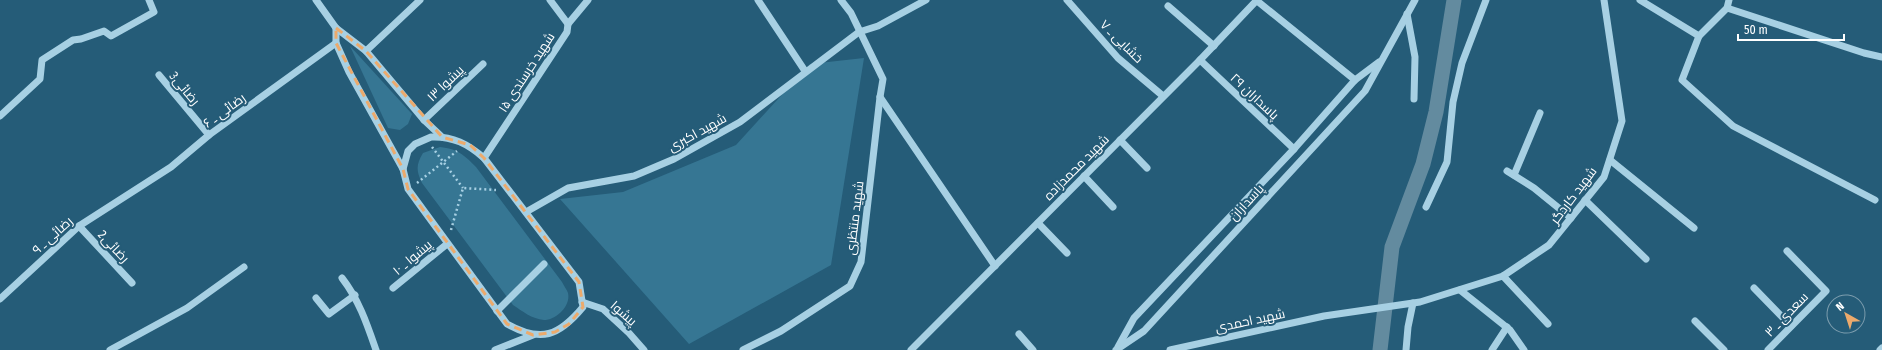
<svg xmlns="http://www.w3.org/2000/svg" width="1882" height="350" font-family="'Fira Sans Condensed',Cairo,sans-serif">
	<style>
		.green { fill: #367693 }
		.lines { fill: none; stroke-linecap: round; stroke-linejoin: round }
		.canal { stroke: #638b9f; stroke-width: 15 }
		.path { stroke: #a7d0e3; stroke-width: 2.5; stroke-dasharray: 2 3; stroke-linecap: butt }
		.minor { stroke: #a7d0e3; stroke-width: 7 }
		.marked { fill: none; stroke: #ecaa6c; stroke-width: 3; stroke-dasharray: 8 5; stroke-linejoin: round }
		.labels { text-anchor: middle; stroke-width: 4; stroke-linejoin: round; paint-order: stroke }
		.street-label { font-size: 13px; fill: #fff; stroke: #255c78 }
	</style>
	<rect width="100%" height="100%" fill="#255c78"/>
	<g class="green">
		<path d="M350 46 412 114 408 124 400 130 388 128Z"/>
		<path d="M864 58 831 265 689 344 560 199 623 192 736 145 810 64Z"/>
		<path d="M440 147C458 149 464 155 476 167L562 282C564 286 567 290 568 293 571 306 556 320 544 320 532 319 522 311 513 305L422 183C416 170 416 165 423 153Z"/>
	</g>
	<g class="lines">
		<path class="canal" d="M1380 350 1392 247 1423 164 1436 112 1454 0"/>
		<g class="path">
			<path d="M432 147 463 188"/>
			<path d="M417 183 457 151"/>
			<path d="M451 230 463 188 496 190"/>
		</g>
		<g class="minor">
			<path d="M316 0 336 28 366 51 424 120 442 137"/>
			<path d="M550 0 568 24"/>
			<path d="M758 0 805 71"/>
			<path d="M1067 0 1118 58 1163 96"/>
			<path d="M1256 0 1355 80"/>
			<path d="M1640 0 1699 36 1727 8 1729 0"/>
			<path d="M1168 6 1214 46"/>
			<path d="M1727 8 1864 53 1882 57"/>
			<path d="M1407 14 1415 57 1414 99"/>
			<path d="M336 28V43L349 72 403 169"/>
			<path d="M1699 36 1682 80 1733 126 1875 200"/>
			<path d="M366 51 420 0"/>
			<path d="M1200 60 1294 149"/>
			<path d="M159 75 209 135"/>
			<path d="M880 97 995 266"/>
			<path d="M0 116 40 79 42 60 73 40 81 39 104 31 111 36 154 12 149 0"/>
			<path d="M424 120 483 64"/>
			<path d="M431 137C453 136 468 144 484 158L579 282 583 307C559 336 541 343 507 324L408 189 403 169 408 151 415 144Z"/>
			<path d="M1120 140 1147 168"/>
			<path d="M484 158 567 32 568 24 588 0"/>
			<path d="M1610 160 1694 228"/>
			<path d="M1507 171 1534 188 1571 218"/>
			<path d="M1514 175 1540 113"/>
			<path d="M1084 176 1113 207"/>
			<path d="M1585 200 1646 259"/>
			<path d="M1426 207 1447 162 1453 102 1462 63 1486 0"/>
			<path d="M526 212 568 188 634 176 674 159 740 122 859 32 878 26 926 0"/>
			<path d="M1038 223 1067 253"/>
			<path d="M79 226 132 283"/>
			<path d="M1503 276 1548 324"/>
			<path d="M342 278C359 300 367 324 376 350"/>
			<path d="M393 288 447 244"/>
			<path d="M1754 288 1791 326"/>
			<path d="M1460 290 1510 330 1524 350"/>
			<path d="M316 298 329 314 355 295"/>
			<path d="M0 299 79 226 171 167 209 135 336 43"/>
			<path d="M582 302 603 309 629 333 644 350"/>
			<path d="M497 311 544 264"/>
			<path d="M1695 321 1724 350"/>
			<path d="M1019 334 1033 350"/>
			<path d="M1118 347 1134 318 1294 149 1355 80 1379 62"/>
			<path d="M110 350 187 308 244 267"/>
			<path d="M495 350 533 335"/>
			<path d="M743 350 781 331 850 286 861 262 880 97 883 79 851 13 841 0"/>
			<path d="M911 350 1200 60 1257 0"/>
			<path d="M1116 350 1144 331 1365 91 1415 0"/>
			<path d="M1170 350 1324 316 1420 302 1503 276 1549 245 1604 177 1622 121 1604 0"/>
			<path d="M1406 350 1408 327 1413 303"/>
			<path d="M1492 350 1507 327"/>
			<path d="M1768 350 1826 291 1787 251"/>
			<path d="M1880 350 1882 348"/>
		</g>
	</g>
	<path class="marked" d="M336 28 366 51 442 137 470 145 484 158 579 282 583 307 569 324 555 332 533 335 507 324 408 189 403 169 336 43Z"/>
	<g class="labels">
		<g class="street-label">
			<text transform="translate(1122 41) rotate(45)" y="5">خشایی ـ ۷</text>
			<text transform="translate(526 72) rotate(-57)" y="5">شهید خرسندی ۱۵</text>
			<text transform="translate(445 83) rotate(-44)" y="5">پیشوا ۱۳</text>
			<text transform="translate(185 88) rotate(50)" y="5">رضائی3</text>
			<text transform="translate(1255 96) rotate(43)" y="5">پاسداران ۲۹</text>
			<text transform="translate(224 110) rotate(-36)" y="5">رضائی ـ ۶</text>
			<text transform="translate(697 132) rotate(-29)" y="5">شهید اکبری</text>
			<text transform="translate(1076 167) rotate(-45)" y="5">شهید محمدزاده</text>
			<text transform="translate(1573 195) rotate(-53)" y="5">شهید کاردگر</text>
			<text transform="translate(1246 202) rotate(-47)" y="5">پاسداران</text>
			<text transform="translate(854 218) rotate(-83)" y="5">شهید منتظری</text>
			<text transform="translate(52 235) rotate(-42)" y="5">رضائی ـ ۹</text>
			<text transform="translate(114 246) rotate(47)" y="5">رضائی2</text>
			<text transform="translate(412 257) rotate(-40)" y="5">پیشوا ـ ۱۰</text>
			<text transform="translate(624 313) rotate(41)" y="5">پیشوا</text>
			<text transform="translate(1786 314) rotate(-46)" y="5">سعدی ـ ۳</text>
			<text transform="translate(1250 320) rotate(-12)" y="5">شهید احمدی</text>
		</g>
	</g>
	<g transform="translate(1846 314) rotate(321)"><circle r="19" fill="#255c78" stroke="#7c9dae"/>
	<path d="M0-3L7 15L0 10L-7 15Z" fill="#ecaa6c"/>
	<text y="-6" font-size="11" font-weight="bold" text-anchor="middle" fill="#ffffff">N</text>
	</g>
	<path d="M1738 34v6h106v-6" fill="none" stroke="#ffffff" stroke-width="2"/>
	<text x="1744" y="34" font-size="12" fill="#ffffff" stroke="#255c78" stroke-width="3" paint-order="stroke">50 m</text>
</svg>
